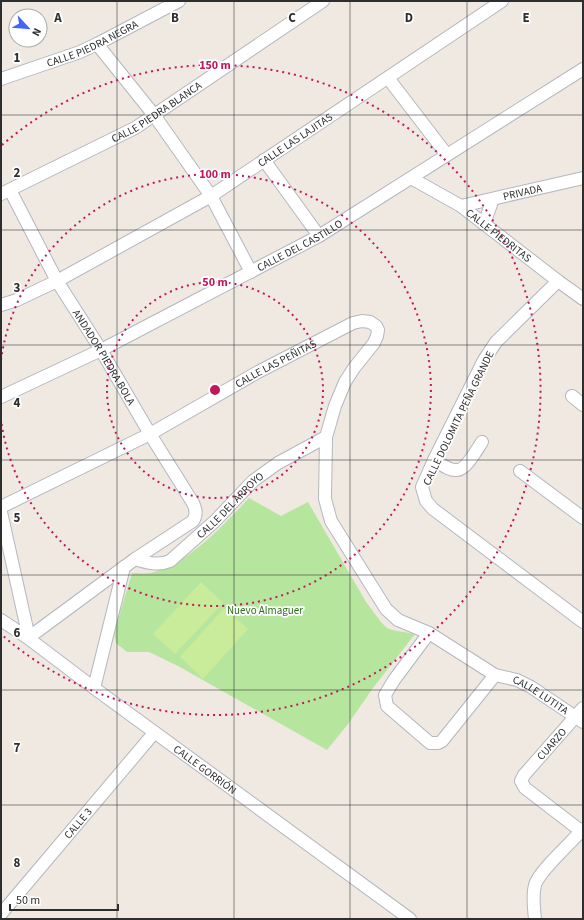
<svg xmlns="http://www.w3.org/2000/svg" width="584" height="920" font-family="'Source Sans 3',sans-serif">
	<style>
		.green { fill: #b6e59e }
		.pitch { fill: #c9ec9a }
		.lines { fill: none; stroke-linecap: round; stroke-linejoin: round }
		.minor-casing { stroke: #b4b7c1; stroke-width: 14 }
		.minor { stroke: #fff; stroke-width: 12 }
		.grid { fill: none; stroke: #2e2e2e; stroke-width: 1; stroke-opacity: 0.55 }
		.ring { fill: none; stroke: #c2185b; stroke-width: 2; stroke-dasharray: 2 4 }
		.labels { text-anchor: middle; stroke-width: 3.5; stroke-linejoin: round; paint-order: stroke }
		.street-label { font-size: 11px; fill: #2e2e2e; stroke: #fff }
		.park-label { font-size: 11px; fill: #2c6e1b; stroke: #fff }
		.grid-label { font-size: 13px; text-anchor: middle; font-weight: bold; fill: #2e2e2e; stroke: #fff; stroke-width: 3.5; stroke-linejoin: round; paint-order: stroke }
		.centre { fill: #c2185b; stroke: #fff; stroke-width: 2 }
		.ring-label { font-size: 12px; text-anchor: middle; font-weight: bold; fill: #c2185b; stroke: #fff; stroke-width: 3.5; stroke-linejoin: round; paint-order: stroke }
	</style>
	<rect width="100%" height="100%" fill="#efe9e1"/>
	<path class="green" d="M249 498 281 516 308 502 366 602 381 622 387 628 392 630 415 634 373 688 348 724 327 750 178 666 149 652H127L116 643 114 633 132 573C138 573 145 574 151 573 191 562 221 527 249 498Z"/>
	<g class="pitch">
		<path d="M201 582 223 603 175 654 153 634Z"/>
		<path d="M224 608 248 629 203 679 180 657Z"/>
	</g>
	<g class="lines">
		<g class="minor-casing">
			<g id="minor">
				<path d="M97 44 154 115 211 196 251 272"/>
				<path d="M388 78 447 155"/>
				<path id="s1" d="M1 79 80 52 97 44 179 1"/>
				<path d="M264 160 319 236"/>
				<path id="s2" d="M411 178 461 206 558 281 583 299"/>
				<path id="s3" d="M10 190 57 281 101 350 150 434 193 503C196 509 197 515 193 521L135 559 28 638"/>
				<path id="s4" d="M1 194 135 128 323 1"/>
				<path id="s5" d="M461 206 583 178"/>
				<path d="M484 224 493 199"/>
				<path d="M558 281 496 342 484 360 434 460 422 487 426 501 433 509 583 622"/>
				<path id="s6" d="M1 305 17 300 57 281 211 196 502 1"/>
				<path d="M572 396 583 405"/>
				<path id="s7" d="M1 397 101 350 319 236 583 69"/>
				<path d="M434 460C440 463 449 471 457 470 466 470 477 449 482 442"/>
				<path d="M520 471 583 518"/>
				<path id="s8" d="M1 507 150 434 258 372 353 323 362 321 370 322 376 326 378 330 377 336 374 343 354 368 345 382 335 406 326 437 325 499 331 521 386 609 398 620 429 633 495 675 517 680 531 687 583 722"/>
				<path d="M1 512 29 638"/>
				<path id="s9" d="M135 559C148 563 158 566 170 561L215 521 253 481 278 463 326 437"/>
				<path id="s10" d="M1 620 28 638 94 688 410 919"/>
				<path d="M429 633 394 680 385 695 387 706 430 743H438L442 741 495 675"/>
				<path d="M94 688 124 567"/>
				<path id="s11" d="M581 831 525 788 521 781 524 775 583 708"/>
				<path id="s12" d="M1 914 154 733"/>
				<path d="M535 919C534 908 532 896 535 885 539 871 572 842 583 829"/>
			</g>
		</g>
		<use href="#minor" class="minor"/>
	</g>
	<path class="grid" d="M117 1V919M234 1V919M350 1V919M467 1V919M1 115H583M1 230H583M1 345H583M1 460H583M1 575H583M1 690H583M1 805H583"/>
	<g class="ring">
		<circle cx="215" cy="390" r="108"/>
		<path d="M1 360A216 216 0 1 1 1 420"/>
		<path d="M2 145A325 325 0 1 1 2 635"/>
	</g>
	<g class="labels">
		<g class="street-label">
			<text dy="4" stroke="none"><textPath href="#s1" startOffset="98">CALLE PIEDRA NEGRA</textPath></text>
			<text dy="4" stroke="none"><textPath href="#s4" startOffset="176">CALLE PIEDRA BLANCA</textPath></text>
			<text dy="4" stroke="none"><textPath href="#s6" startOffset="338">CALLE LAS LAJITAS</textPath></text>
			<text dy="4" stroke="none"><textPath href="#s5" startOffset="63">PRIVADA</textPath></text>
			<text dy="4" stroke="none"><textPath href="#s2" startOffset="105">CALLE PIEDRITAS</textPath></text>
			<text dy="4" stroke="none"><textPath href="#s7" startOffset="335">CALLE DEL CASTILLO</textPath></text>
			<text dy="4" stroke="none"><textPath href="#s3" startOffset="192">ANDADOR PIEDRA BOLA</textPath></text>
			<text dy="4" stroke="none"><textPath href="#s8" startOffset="310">CALLE LAS PEÑITAS</textPath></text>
			<text transform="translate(458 418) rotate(-64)" y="4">CALLE DOLOMITA PEÑA GRANDE</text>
			<text dy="4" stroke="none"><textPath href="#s9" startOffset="118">CALLE DEL ARROYO</textPath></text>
			<text dy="4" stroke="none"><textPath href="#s8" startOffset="914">CALLE LUTITA</textPath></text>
			<text dy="4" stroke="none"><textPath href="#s11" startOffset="127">CUARZO</textPath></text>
			<text dy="4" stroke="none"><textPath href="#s10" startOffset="253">CALLE GORRIÓN</textPath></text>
			<text dy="4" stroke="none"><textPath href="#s12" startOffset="119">CALLE 3</textPath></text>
		</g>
		<g class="park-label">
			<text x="265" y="614">Nuevo Almaguer</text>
		</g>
	</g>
	<g class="grid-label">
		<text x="58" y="22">A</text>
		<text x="175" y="22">B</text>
		<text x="292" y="22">C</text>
		<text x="409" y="22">D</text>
		<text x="526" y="22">E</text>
		<text x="17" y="62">1</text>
		<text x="17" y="177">2</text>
		<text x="17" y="292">3</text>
		<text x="17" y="407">4</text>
		<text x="17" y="522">5</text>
		<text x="17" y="637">6</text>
		<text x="17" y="752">7</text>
		<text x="17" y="867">8</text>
	</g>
	<circle cx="215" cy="390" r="6" class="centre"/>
	<g class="ring-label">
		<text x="215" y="69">150 m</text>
		<text x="215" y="178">100 m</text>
		<text x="215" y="286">50 m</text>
	</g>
	<rect width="584" height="920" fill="none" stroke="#2e2e2e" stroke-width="4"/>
	<g transform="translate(28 28) rotate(116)"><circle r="19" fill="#ffffff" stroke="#ababab"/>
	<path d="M0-3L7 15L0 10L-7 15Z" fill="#4264fb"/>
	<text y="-6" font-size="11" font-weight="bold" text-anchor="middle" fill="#2e2e2e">N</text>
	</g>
	<path d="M10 904v6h108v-6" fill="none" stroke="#2e2e2e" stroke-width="2"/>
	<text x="16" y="904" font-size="12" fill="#2e2e2e" stroke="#ffffff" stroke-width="3" paint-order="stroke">50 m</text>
</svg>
